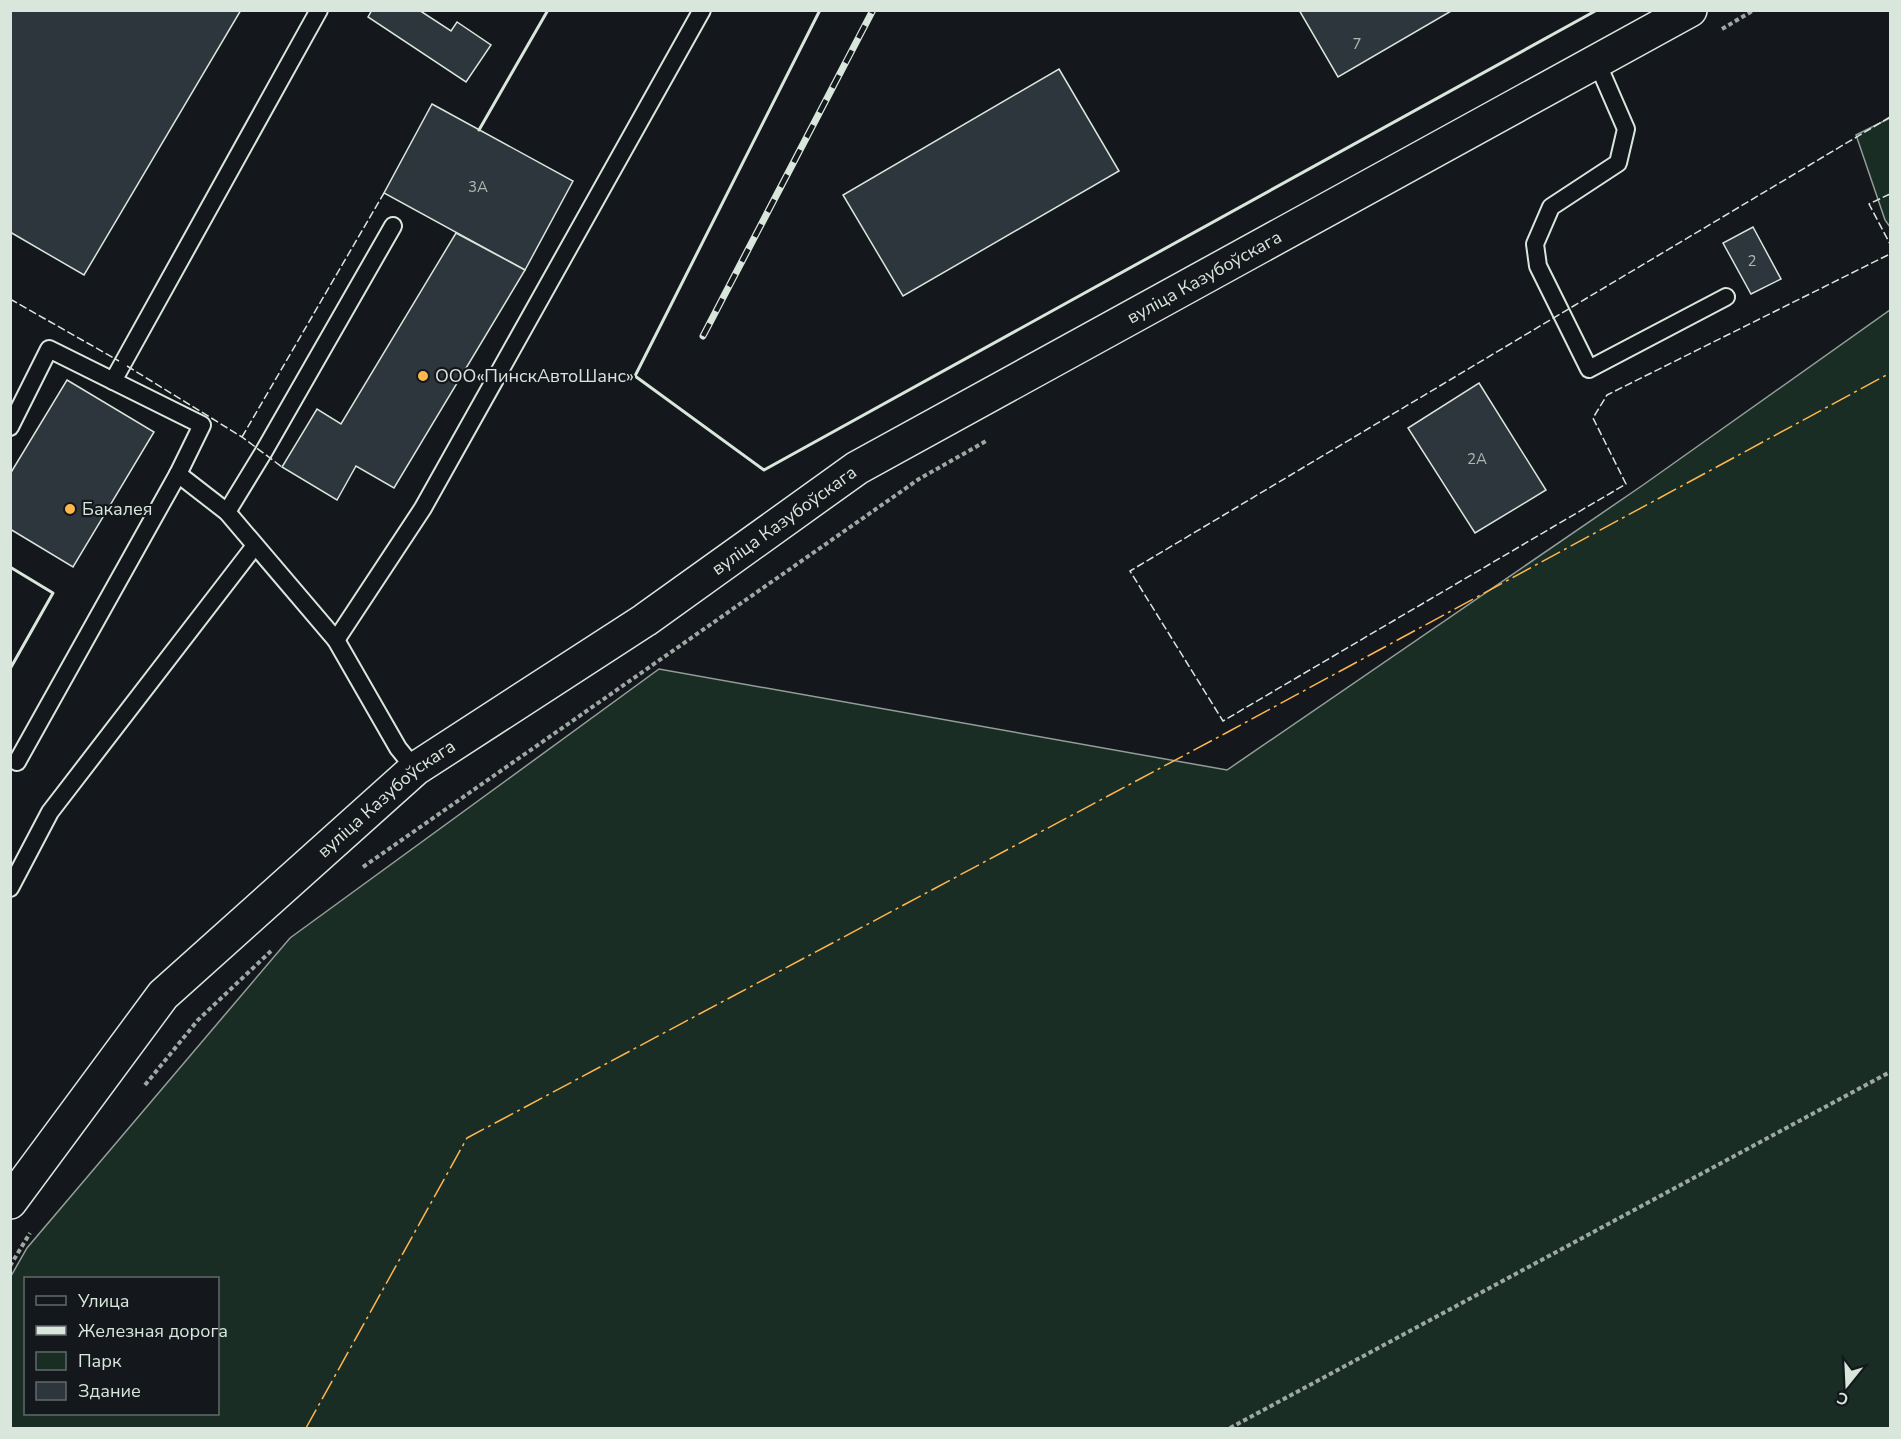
<svg xmlns="http://www.w3.org/2000/svg" width="1901" height="1439" font-family="'Nunito Sans',sans-serif">
	<style>
		.green { fill: #1a2d24; stroke: #939e99; stroke-width: 1.5; fill-rule: evenodd }
		.building { fill: #2c363c; stroke: #d8e6dc; stroke-width: 1.5 }
		.lines { fill: none; stroke-linecap: round; stroke-linejoin: round }
		.service-casing { stroke: #d8e6dc; stroke-width: 20 }
		.tertiary-casing { stroke: #d8e6dc; stroke-width: 36 }
		.path { stroke: #9da8a2; stroke-width: 4; stroke-dasharray: 4.5 3; stroke-linecap: butt }
		.service { stroke: #14181c; stroke-width: 16 }
		.tertiary { stroke: #14181c; stroke-width: 33 }
		.rail-casing { stroke: #d8e6dc; stroke-width: 7 }
		.rail { stroke: #14181c; stroke-width: 4.5; stroke-dasharray: 14; stroke-linecap: butt }
		.fence { stroke: #d8e6dc; stroke-width: 1.5; stroke-dasharray: 8 3; stroke-linecap: butt }
		.wall { stroke: #d8e6dc; stroke-width: 3 }
		.power { stroke: #ffb74d; stroke-width: 1.5; stroke-dasharray: 21 4.5 3 4.5; stroke-linecap: butt }
		.poi-dot { fill: #ffb74d; stroke: #14181c; stroke-width: 2 }
		.labels { text-anchor: middle; stroke-width: 4.5; stroke-linejoin: round; paint-order: stroke }
		.number-label { font-size: 15px; fill: #adbab4 }
		.street-label { font-size: 18px; fill: #d8e6dc; stroke: #14181c }
		.poi-label { font-size: 18px; fill: #d8e6dc; stroke: #14181c; text-anchor: start }
	</style>
	<rect width="100%" height="100%" fill="#14181c"/>
	<g class="green">
		<path d="M1890 118V227L1885 220 1856 135Z"/>
		<path d="M1890 310V1428H11V1276L27 1248 290 938 659 669 1227 770 1643 485ZM26 1278H218V1414H26Z"/>
	</g>
	<g class="building">
		<path d="M10 10H241L84 275 10 232Z"/>
		<path d="M372 10H419L451 31 457 22 491 45 466 82 368 17Z"/>
		<path d="M1299 10H1453L1338 77Z"/>
		<path d="M1059 69 1119 171 903 296 843 195Z"/>
		<path d="M432 104 573 181 525 270 384 193Z"/>
		<path d="M1753 227 1781 279 1751 294 1723 243Z"/>
		<path d="M456 233 525 270 394 488 356 466 337 500 282 467 317 409 341 424Z"/>
		<path d="M67 380 154 432 73 567 10 529V474Z"/>
		<path d="M1479 383 1546 490 1475 533 1408 428Z"/>
	</g>
	<g class="lines">
		<g class="service-casing">
			<g id="service">
				<path d="M1596 60 1626 129 1618 163 1551 207 1535 244 1538 266 1589 369 1726 297"/>
				<path d="M113 381 319 10"/>
				<path d="M10 427 49 349 202 425 178 474 17 762"/>
				<path d="M178 474 227 512 336 640 398 748 415 769"/>
				<path d="M227 512 263 453 393 226"/>
				<path d="M336 640 423 508 702 10"/>
				<path d="M10 888 50 812 254 547"/>
			</g>
		</g>
		<g class="tertiary-casing">
			<g id="tertiary">
				<path id="s1" d="M10 1202 163 995 415 769 645 620 857 468 1690 10"/>
			</g>
		</g>
		<g class="path">
			<path d="M1722 29 1754 10"/>
			<path d="M363 867 919 479 988 440"/>
			<path d="M145 1085 198 1020 271 951"/>
			<path d="M10 1266 30 1233"/>
			<path d="M1230 1428 1890 1072"/>
		</g>
		<use href="#service" class="service"/>
		<use href="#tertiary" class="tertiary"/>
		<g class="rail-casing">
			<path id="rail" d="M703 336 873 10"/>
		</g>
		<use href="#rail" class="rail"/>
		<g class="fence">
			<path d="M1890 117 1130 571 1223 721 1626 484 1593 418 1607 395 1890 254"/>
			<path d="M1890 194 1869 204 1890 244"/>
			<path d="M10 299 119 361"/>
			<path d="M127 366 242 437 282 467"/>
			<path d="M242 437 384 193"/>
		</g>
		<g class="wall">
			<path d="M820 10 635 376 764 470 1597 10"/>
			<path d="M479 130 548 10"/>
			<path d="M10 567 53 593 10 669"/>
		</g>
		<path class="power" d="M306 1428 467 1138 1226 733 1890 373"/>
	</g>
	<g class="poi-dot">
		<circle cx="423" cy="376" r="6"/>
		<circle cx="70" cy="509" r="6"/>
	</g>
	<g class="labels">
		<g class="number-label">
			<text x="1357" y="49">7</text>
			<text x="478" y="192">3А</text>
			<text x="1752" y="266">2</text>
			<text x="1477" y="464">2А</text>
		</g>
		<g class="street-label">
			<text dy="6" stroke="none"><textPath href="#s1" startOffset="1527">вуліца Казубоўскага</textPath></text>
			<text dy="6" stroke="none"><textPath href="#s1" startOffset="1041">вуліца Казубоўскага</textPath></text>
			<text dy="6" stroke="none"><textPath href="#s1" startOffset="555">вуліца Казубоўскага</textPath></text>
		</g>
		<g class="poi-label">
			<text x="435" y="382">ООО«ПинскАвтоШанс»</text>
			<text x="82" y="515">Бакалея</text>
		</g>
	</g>
	<rect width="1901" height="1439" fill="none" stroke="#d8e6dc" stroke-width="24"/>
	<rect x="24" y="1277" width="195" height="138" fill="#14181c" stroke="#626a69" stroke-width="1.5"/>
	<rect x="36" y="1296" width="30" height="9" fill="#14181c" stroke="#626a69" stroke-width="1.5"/>
	<text x="78" y="1307" font-size="18" fill="#d8e6dc">Улица</text>
	<rect x="36" y="1326" width="30" height="9" fill="#d8e6dc" stroke="#626a69" stroke-width="1.5"/>
	<text x="78" y="1337" font-size="18" fill="#d8e6dc">Железная дорога</text>
	<rect x="36" y="1352" width="30" height="18" fill="#1a2d24" stroke="#626a69" stroke-width="1.5"/>
	<text x="78" y="1367" font-size="18" fill="#d8e6dc">Парк</text>
	<rect x="36" y="1382" width="30" height="18" fill="#2c363c" stroke="#626a69" stroke-width="1.5"/>
	<text x="78" y="1397" font-size="18" fill="#d8e6dc">Здание</text>
	<g transform="translate(1847 1385) rotate(198)" stroke="#14181c" stroke-width="4.5" paint-order="stroke">
	<path d="M0-4.5L10 22L0 15L-10 22Z" fill="#d8e6dc"/>
	<text y="-9" font-size="16" font-weight="bold" text-anchor="middle" fill="#d8e6dc">С</text>
	</g>
</svg>
